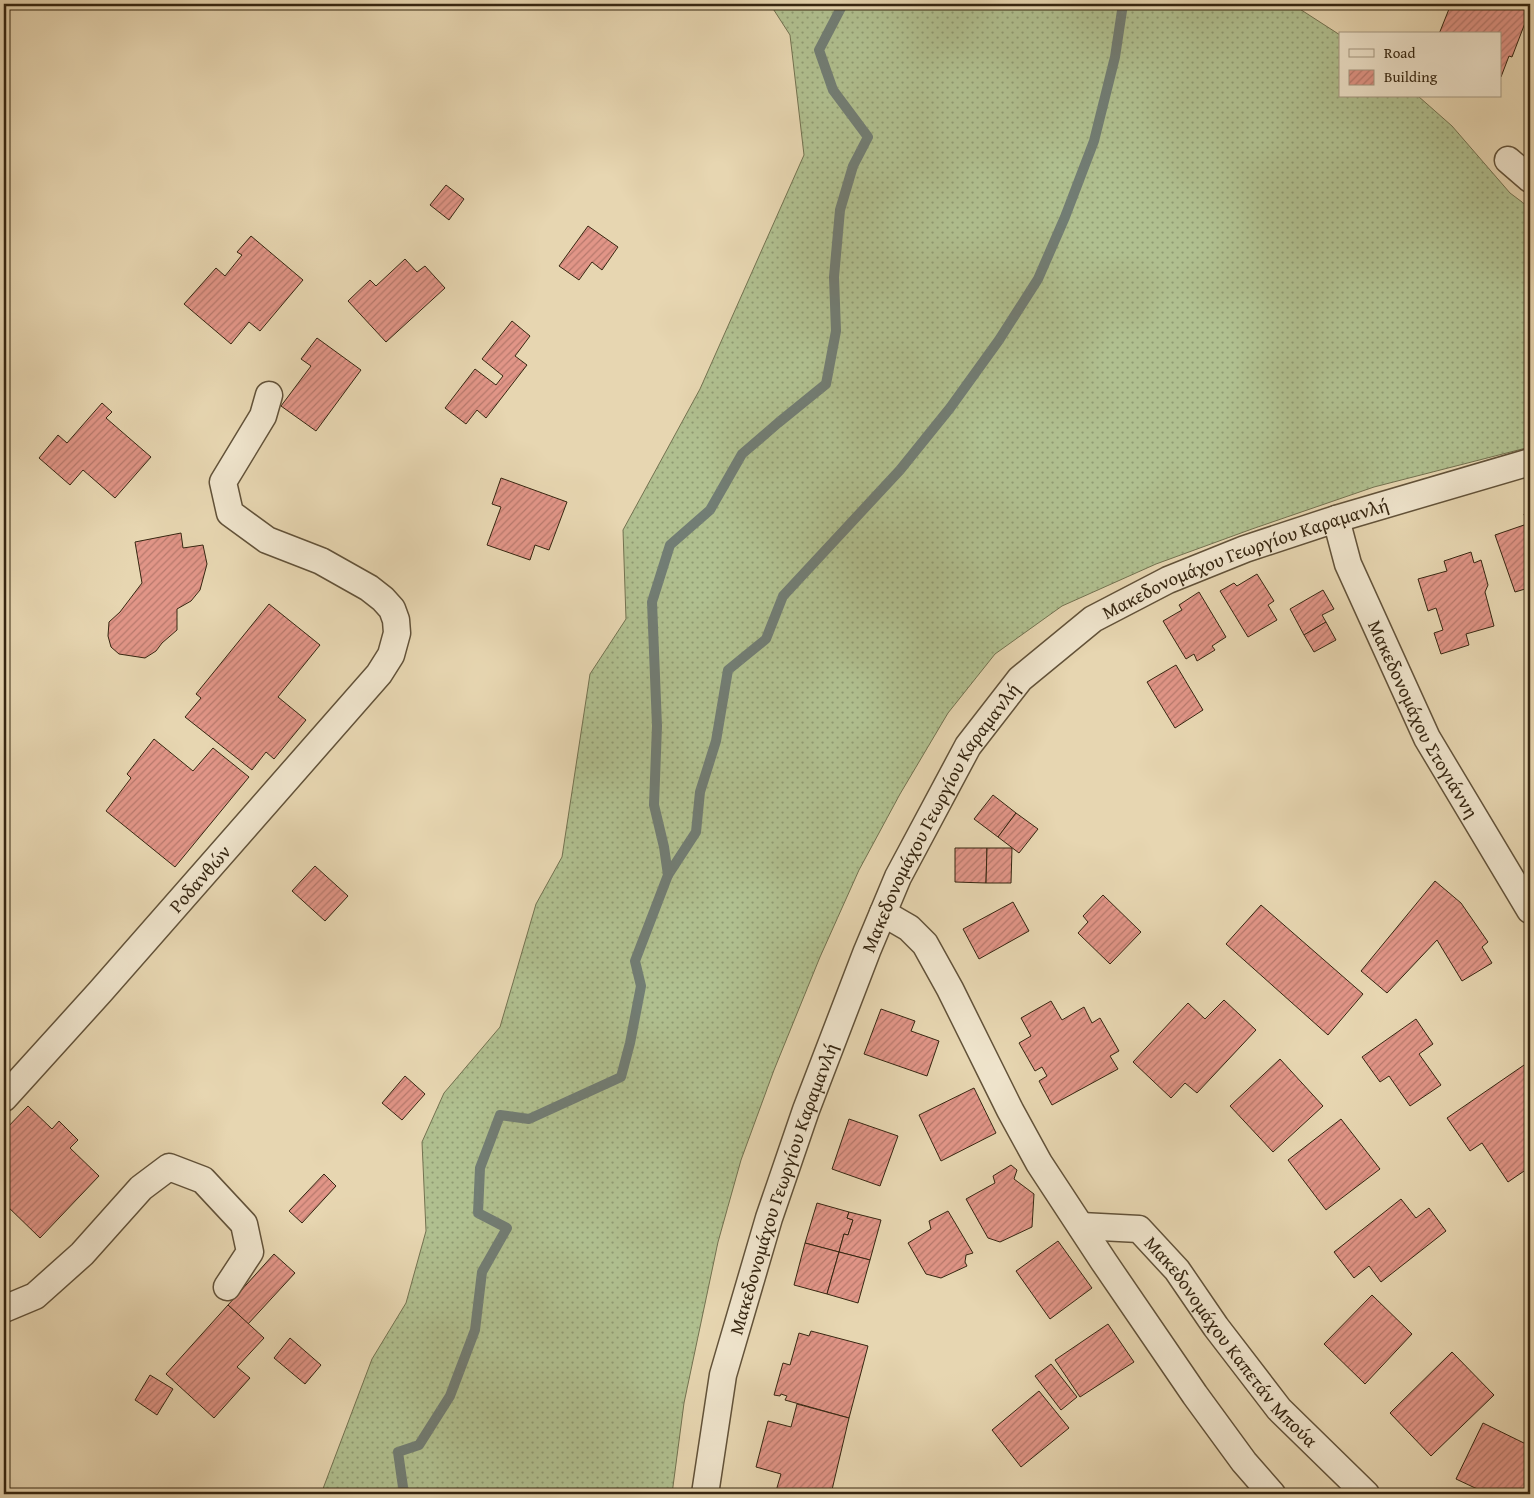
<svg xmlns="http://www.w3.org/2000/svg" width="1534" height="1498" font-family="'Gentium Book Plus',serif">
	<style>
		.grass { fill: url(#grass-dots); stroke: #737250 }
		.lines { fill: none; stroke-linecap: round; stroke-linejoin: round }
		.stream { stroke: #727d74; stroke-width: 10 }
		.building { fill: url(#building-hatch); stroke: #362611 }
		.street-casing { stroke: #625239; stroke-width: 29 }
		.street { stroke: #efe4cc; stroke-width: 26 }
		.labels { text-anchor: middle; stroke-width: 4; stroke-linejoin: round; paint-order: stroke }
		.street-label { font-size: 19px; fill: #362611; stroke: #efe4cc }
	</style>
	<defs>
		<pattern id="grass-dots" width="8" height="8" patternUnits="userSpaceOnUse" patternTransform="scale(1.25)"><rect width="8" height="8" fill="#b0bf8f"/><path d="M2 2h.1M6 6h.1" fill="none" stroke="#909b73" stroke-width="1.8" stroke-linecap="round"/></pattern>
		<pattern id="building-hatch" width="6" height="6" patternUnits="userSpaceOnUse" patternTransform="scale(1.25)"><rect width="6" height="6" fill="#e19587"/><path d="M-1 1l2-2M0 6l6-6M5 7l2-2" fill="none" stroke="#b7796d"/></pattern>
	</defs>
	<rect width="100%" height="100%" fill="#e7d6b1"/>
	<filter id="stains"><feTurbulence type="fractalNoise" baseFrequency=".004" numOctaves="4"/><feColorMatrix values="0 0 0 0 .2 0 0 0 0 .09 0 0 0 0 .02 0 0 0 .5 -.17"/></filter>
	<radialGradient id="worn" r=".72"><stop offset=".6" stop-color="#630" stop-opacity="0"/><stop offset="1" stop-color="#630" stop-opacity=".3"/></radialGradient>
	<path class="grass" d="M770 4H1292L1340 35V96H1418L1452 126 1510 193 1530 208V447L1374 487 1252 529 1156 564 1062 606 995 654 948 713 900 794 859 870 820 957 774 1070 741 1160 718 1242 684 1403 672 1494H321L372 1359 406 1303 426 1231 422 1142 444 1093 500 1027 536 904 562 857 590 674 626 619 623 530 700 389 804 155 790 35Z"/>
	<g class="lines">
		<g class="stream">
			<path d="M668 875 696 832 700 792 716 741 728 670 766 639 783 596 900 470 950 408 999 340 1038 279 1065 217 1094 141 1115 57 1123 4"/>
			<path d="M404 1494 398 1452 419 1445 450 1396 475 1330 482 1272 507 1228 478 1213 480 1168 500 1115 529 1119 621 1077 630 1043 641 986 635 961 668 875 664 847 654 805 657 726 652 602 670 545 710 510 742 454 778 423 826 384 836 331 834 277 840 210 853 166 868 137 833 90 819 50 843 4"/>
		</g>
	</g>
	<g class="building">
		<path d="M1451 4H1513L1530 10 1512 57 1509 56 1501 77 1500 76V34H1439Z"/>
		<path d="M446 185 464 199 449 220 430 205Z"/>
		<path d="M588 226 618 247 602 270 592 262 579 280 559 266Z"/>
		<path d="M251 236 303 280 260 331 249 322 231 344 184 304 216 268 225 276 242 255 237 252Z"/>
		<path d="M405 259 417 272 425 266 445 288 386 342 348 301 370 280 376 286Z"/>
		<path d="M512 321 530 336 515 356 527 365 486 418 477 410 466 424 445 408 475 369 496 385 503 376 482 359Z"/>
		<path d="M317 338 361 370 316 431 281 406 311 366 301 359Z"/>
		<path d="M102 403 112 412 106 418 151 457 115 498 83 470 70 485 39 458 58 435 67 443Z"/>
		<path d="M501 478 567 502 549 550 535 545 530 560 487 545 501 507 492 504Z"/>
		<path d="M1530 511V596L1528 597 1525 589 1515 592 1495 535 1527 524 1524 514Z"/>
		<path d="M181 533 183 548 203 545 207 564 200 590 191 601 177 609V630L162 643 156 651 145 658 119 654 111 647 108 636 109 622 120 612 142 583 135 542Z"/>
		<path d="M1471 552 1474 563 1481 560 1488 585 1485 592 1494 626 1466 634 1469 645 1441 654 1434 633 1443 630 1436 608 1428 611 1418 579 1447 571 1444 561Z"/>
		<path d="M1257 574 1274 601 1268 605 1277 620 1248 637 1220 591 1234 583 1237 586Z"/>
		<path d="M1323 590 1334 609 1322 615 1326 622 1304 635 1290 609Z"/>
		<path d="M1199 592 1226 637 1212 646 1215 650 1197 661 1194 654 1186 659 1163 621 1182 610 1179 605Z"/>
		<path d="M269 604 320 645 278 697 306 720 274 759 266 752 252 770 185 717 201 698 196 694Z"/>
		<path d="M1326 622 1336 640 1314 652 1304 635Z"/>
		<path d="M1176 665 1203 710 1175 728 1147 682Z"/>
		<path d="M154 739 193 771 213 748 249 777 175 867 106 811 131 778 127 774Z"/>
		<path d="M993 795 1016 813 998 837 974 819Z"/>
		<path d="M1016 813 1038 829 1019 853 998 837Z"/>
		<path d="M955 848H987L986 883 955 882Z"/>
		<path d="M987 848H1012L1011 883H986Z"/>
		<path d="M315 866 348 896 325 921 292 891Z"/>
		<path d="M1435 881 1461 903 1488 942 1482 947 1492 963 1462 981 1437 940 1387 993 1361 971Z"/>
		<path d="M1103 895 1141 932 1110 964 1078 933 1088 922 1083 916Z"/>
		<path d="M1013 902 1029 931 979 959 963 929Z"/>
		<path d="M1261 905 1363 994 1328 1035 1226 944Z"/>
		<path d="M1224 1000 1256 1030 1197 1093 1185 1083 1171 1098 1133 1062 1188 1003 1205 1019Z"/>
		<path d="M1051 1001 1062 1020 1084 1007 1092 1023 1100 1018 1119 1051 1110 1056 1118 1069 1052 1105 1039 1081 1047 1076 1042 1067 1035 1071 1019 1043 1031 1036 1021 1018Z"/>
		<path d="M881 1009 915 1021 911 1031 939 1041 927 1076 864 1054Z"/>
		<path d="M1416 1019 1433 1044 1419 1054 1441 1085 1410 1106 1389 1076 1380 1082 1362 1057Z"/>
		<path d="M1280 1059 1323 1106 1273 1152 1230 1106Z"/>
		<path d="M1527 1063 1530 1068V1167L1508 1182 1482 1143 1470 1151 1447 1118Z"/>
		<path d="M405 1076 425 1094 402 1120 382 1103Z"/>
		<path d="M974 1088 996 1133 941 1161 919 1115Z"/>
		<path d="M28 1106 52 1129 59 1121 78 1140 70 1148 99 1176 40 1238 4 1203V1131Z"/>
		<path d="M849 1119 898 1136 880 1186 832 1169Z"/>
		<path d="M1341 1119 1380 1169 1326 1210 1288 1160Z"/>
		<path d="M1011 1165 1017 1170 1014 1179 1034 1194 1032 1227 1000 1242 988 1238 966 1199 995 1183 993 1176Z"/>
		<path d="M324 1174 336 1186 302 1223 289 1211Z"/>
		<path d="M1401 1199 1416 1218 1429 1208 1446 1231 1381 1282 1369 1266 1354 1278 1334 1252Z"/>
		<path d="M817 1203 849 1212 847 1218 853 1220 848 1235 844 1234 839 1252 805 1243Z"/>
		<path d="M948 1211 973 1253 966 1255 965 1262 967 1266 941 1278 926 1274 908 1243 931 1229 929 1221Z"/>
		<path d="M849 1212 881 1220 870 1260 839 1252 844 1234 848 1235 853 1220 847 1218Z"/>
		<path d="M1058 1241 1092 1288 1050 1319 1016 1271Z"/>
		<path d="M805 1243 839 1252 827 1294 794 1285Z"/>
		<path d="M839 1252 870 1260 858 1303 827 1294Z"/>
		<path d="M274 1254 295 1273 248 1324 228 1305Z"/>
		<path d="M1372 1295 1412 1334 1365 1384 1324 1344Z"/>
		<path d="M228 1305 264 1338 237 1367 250 1378 214 1418 166 1374Z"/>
		<path d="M1108 1324 1134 1362 1080 1397 1055 1360Z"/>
		<path d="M811 1331 868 1346 849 1418 785 1400 787 1396 781 1394 780 1396 774 1395 783 1363 790 1365 799 1333 809 1336Z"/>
		<path d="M290 1338 321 1365 305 1384 274 1358Z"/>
		<path d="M1452 1352 1494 1395 1431 1456 1390 1413Z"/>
		<path d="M1051 1364 1077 1397 1061 1410 1035 1376Z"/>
		<path d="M150 1375 173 1389 157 1415 135 1400Z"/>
		<path d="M1039 1391 1069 1428 1021 1467 992 1430Z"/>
		<path d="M797 1404 849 1418 831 1494H787L776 1491 781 1474 756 1467 768 1421 791 1427Z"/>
		<path d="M1483 1423 1530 1446V1479L1523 1494H1488L1456 1479Z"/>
	</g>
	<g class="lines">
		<g class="street-casing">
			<g id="street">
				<path d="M1508 160 1530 179"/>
				<path id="s1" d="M1336 519 1348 564 1427 738 1530 910"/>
				<path d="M883 913 909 928 925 944 950 989 1010 1110 1039 1163 1104 1262 1195 1395 1244 1462 1272 1494"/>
				<path id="s2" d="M4 1098 100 992 379 674 391 655 397 633 396 620 392 609 383 599 369 588 321 561 267 540 230 513 223 482 263 416 269 395"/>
				<path id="s3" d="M1081 1226 1139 1229 1177 1270 1216 1327 1279 1409 1366 1494"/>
				<path d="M4 1309 35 1296 82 1254 141 1188 169 1167 203 1180 244 1224 250 1252 227 1287"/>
				<path id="s4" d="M705 1494 723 1375 769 1218 806 1110 867 951 898 877 968 746 1020 679 1093 619 1168 580 1245 549 1336 519 1530 462"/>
			</g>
		</g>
		<use href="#street" class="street"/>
	</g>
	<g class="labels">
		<g class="street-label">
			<text dy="7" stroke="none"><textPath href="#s4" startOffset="1141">Μακεδονομάχου Γεωργίου Καραμανλή</textPath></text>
			<text dy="7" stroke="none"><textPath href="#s1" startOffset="219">Μακεδονομάχου Στογιάννη</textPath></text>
			<text dy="7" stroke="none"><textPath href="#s4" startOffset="721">Μακεδονομάχου Γεωργίου Καραμανλή</textPath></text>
			<text dy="7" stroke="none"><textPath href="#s2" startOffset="294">Ροδανθών</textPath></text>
			<text dy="7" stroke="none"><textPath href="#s4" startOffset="316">Μακεδονομάχου Γεωργίου Καραμανλή</textPath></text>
			<text dy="7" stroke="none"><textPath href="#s3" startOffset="204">Μακεδονομάχου Καπετάν Μπούα</textPath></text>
		</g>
	</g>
	<rect width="1534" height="1498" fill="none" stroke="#e7d6b1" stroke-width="20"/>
	<rect x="5" y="5" width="1524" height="1488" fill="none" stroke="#362611" stroke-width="2.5"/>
	<rect x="10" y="10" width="1514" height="1478" fill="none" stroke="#362611"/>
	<rect x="1339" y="32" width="162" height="65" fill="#efe4cc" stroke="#a59881"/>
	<rect x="1349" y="49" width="25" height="8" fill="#efe4cc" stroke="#a59881"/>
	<text x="1384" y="58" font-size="15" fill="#362611">Road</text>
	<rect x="1349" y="70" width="25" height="15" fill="url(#building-hatch)" stroke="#a59881"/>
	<text x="1384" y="82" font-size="15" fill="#362611">Building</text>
	<rect width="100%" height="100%" filter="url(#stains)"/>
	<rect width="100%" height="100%" fill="url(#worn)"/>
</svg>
